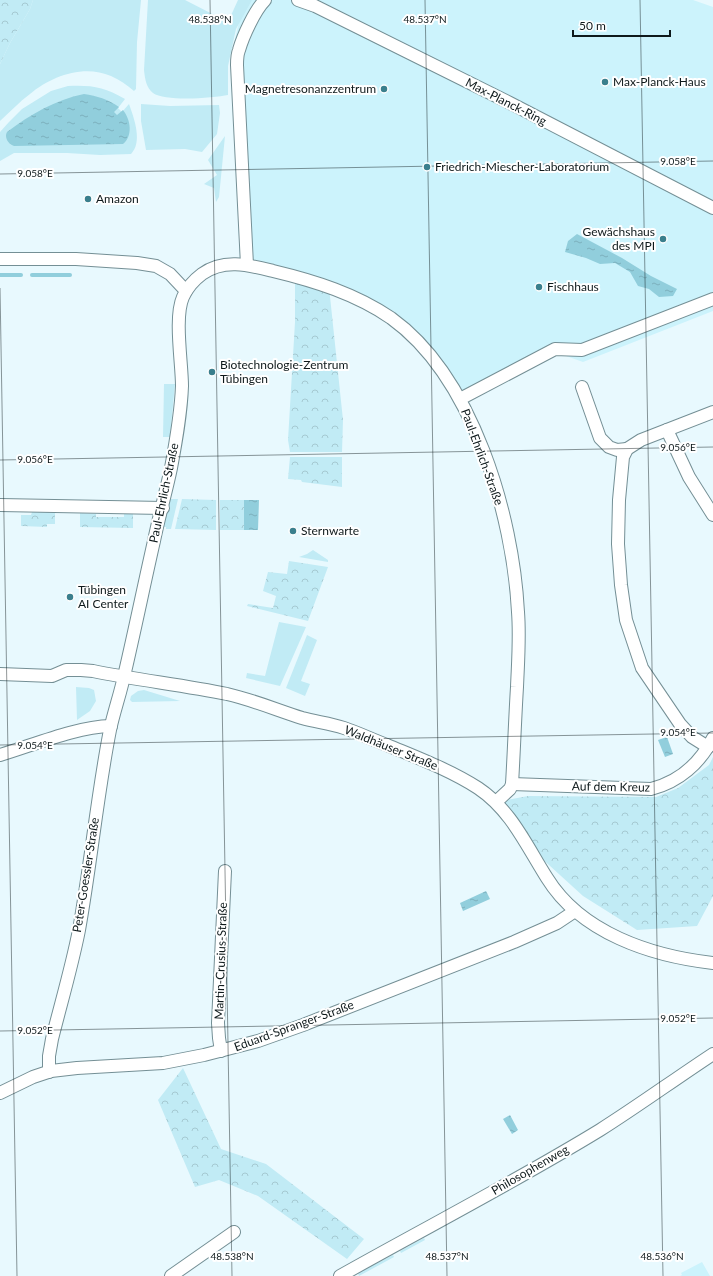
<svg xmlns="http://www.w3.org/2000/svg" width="713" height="1276" font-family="Lato,sans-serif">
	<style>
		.built { fill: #ccf3fc }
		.green { fill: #c1ebf5 }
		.forest { fill: url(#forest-crowns) }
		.water { fill: url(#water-ripples) }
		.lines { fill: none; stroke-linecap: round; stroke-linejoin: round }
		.stream { stroke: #91cedc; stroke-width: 4 }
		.street-casing { stroke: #748f95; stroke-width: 14 }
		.street { stroke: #fff; stroke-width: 12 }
		.ticks { fill: none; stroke: #0e191b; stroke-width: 1; stroke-opacity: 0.45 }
		.poi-dot { fill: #3a7f8d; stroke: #fff; stroke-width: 1.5 }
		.labels { text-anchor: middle; stroke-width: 4; stroke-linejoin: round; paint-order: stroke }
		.poi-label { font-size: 12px; fill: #0e191b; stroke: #fff; text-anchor: start }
		.street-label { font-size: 12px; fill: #0e191b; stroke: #fff }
		.ticks-label { font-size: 10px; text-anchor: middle; fill: #0e191b; stroke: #fff; stroke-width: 4; stroke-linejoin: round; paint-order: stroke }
	</style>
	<defs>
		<pattern id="forest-crowns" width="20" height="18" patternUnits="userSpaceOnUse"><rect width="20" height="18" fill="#c1ebf5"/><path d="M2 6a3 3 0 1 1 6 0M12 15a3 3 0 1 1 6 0" fill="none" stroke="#a5c9d1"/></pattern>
		<pattern id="water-ripples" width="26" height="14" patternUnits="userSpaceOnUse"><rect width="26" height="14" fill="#91cedc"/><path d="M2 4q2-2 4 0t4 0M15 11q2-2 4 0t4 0" fill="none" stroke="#7cb0bc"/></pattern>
	</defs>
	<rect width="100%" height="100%" fill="#e8f9fe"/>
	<g class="built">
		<path d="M244 0H693L713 7V311L583 362 555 352 463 401 455 387 377 308 240 260 232 82 233 48Z"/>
		<path d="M702 1262 710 1276H680L682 1275 681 1273Z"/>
	</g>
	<g class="green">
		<path d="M33 0H141L137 42 136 89 134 91C127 85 120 80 111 76 84 64 51 76 30 94 19 102 10 112 0 121V64L10 43 30 9Z"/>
		<path d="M148 0H185L228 22 238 0H252L236 29 228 66V95C214 98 165 102 153 93 146 87 145 79 144 70Z"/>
		<path d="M68 86C92 85 104 87 125 99L118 108 122 112 129 104C134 118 143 142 131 154L100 155 67 153H14L0 161V132L9 122 22 109 51 91Z"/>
		<path d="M141 104 170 106 219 105 220 113 217 134 202 152 185 149 146 150 141 121Z"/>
		<path d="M225 136 219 197 216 202 214 188 204 184 217 175 208 160Z"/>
		<path d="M164 384H175L170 437H163Z"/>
		<path d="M169 499H178L171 529H166V527H162Z"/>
		<path d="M313 550 328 560V562L299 557 307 554Z"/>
		<path d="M279 622 306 627 280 686 246 678 247 673 265 676Z"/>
		<path d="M307 635 317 640 301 681 310 684 305 696 286 688Z"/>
		<path d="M76 687 89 688 94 690 96 701 90 711 77 720Z"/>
		<path d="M144 690 180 701 132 702 130 700 131 696 138 691Z"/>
		<path d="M424 1238 425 1240 401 1253 400 1251Z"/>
		<path d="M393 1255 394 1257 359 1276 357 1271 361 1269 362 1271Z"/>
	</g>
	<g class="forest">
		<path d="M0 0H33L30 9 10 43 0 64Z"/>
		<path d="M295 276 329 287 343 420 342 452H290L288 440 295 322Z"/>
		<path d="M290 457H342V487L302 482 301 480 288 479Z"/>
		<path d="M182 499 216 500V530L175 529Z"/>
		<rect x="220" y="500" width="24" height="30"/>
		<path d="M32 512H55V524H47V527L21 526V515H31Z"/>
		<path d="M80 513 96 514V517H124V514H133V528L80 527Z"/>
		<path d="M289 561 328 567 308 621 247 606 248 604 273 608 276 596 263 591 268 572 287 574Z"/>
		<path d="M713 757V896L697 926 637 930 583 896 527 845 496 802 528 796 656 797 678 788 709 765Z"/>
		<path d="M183 1068 221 1149 266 1164 364 1239 347 1259 258 1196 219 1180 195 1187 158 1100Z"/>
	</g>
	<g class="water">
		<path d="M84 94C97 96 108 99 119 107L114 112 117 115 123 110C131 120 133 136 123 144L14 146C8 144 4 137 7 132 31 114 55 100 84 94Z"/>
		<path d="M577 234 622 258 651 276 677 289 673 296 659 297 649 289 638 286 630 272 615 263 600 264 586 258 565 252 568 241Z"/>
		<path d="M244 500H259L258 530H244Z"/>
		<path d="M667 737 673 754 665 757 658 740Z"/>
		<path d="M486 891 490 899 463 911 460 903Z"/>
		<path d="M510 1115 518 1130 512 1134 503 1119Z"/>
	</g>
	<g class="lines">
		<g class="stream">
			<path d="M0 275H21"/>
			<path d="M32 275H70"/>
		</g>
		<g class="street-casing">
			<g id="street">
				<path d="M298 0 315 6 510 103 713 208"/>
				<path d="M0 259H76L137 263 156 266 170 274 186 291"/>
				<path d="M247 265 237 65C237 60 237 55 239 50 243 36 255 10 265 0"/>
				<path d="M582 387 600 438 609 447 617 450 627 449"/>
				<path d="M460 399 555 349 582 350 713 299"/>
				<path d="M667 430 689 477 713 515"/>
				<path d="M0 505 163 508"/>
				<path d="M0 674 52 676 66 670H81L93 671C137 680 183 685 227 694 253 700 277 710 302 718 316 722 330 723 344 728 359 733 373 740 387 745 418 758 450 770 478 788 511 810 526 845 547 878 581 933 651 956 713 963"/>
				<path d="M708 747 692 737 680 724 642 668 626 620 621 585 618 544 619 500 623 457 627 449 641 440 713 412"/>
				<path d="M0 755C34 745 75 727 111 726"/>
				<path d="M512 784 651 789C679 782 700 763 713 738"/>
				<path d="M221 1051 219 1038 218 1023 225 871"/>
				<path d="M49 1072V1056L52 1039C61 1003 72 966 79 930 91 863 97 796 110 730 114 711 121 692 125 672 135 629 144 585 154 541 159 516 166 492 171 468 176 441 181 414 182 386 182 363 174 317 183 297 187 288 194 280 202 274 224 258 249 265 273 271 315 281 356 294 391 318 473 377 513 515 518 612 520 637 518 662 517 687 515 719 514 751 512 784L510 789 496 802"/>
				<path d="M0 1093 33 1077 51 1071 77 1068 163 1063 204 1055 258 1041 303 1025 514 942 557 923 575 911"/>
				<path d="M171 1276 234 1232"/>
				<path d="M340 1276C427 1227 515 1182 600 1130 638 1106 675 1079 713 1054"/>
			</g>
		</g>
		<use href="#street" class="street"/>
	</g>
	<path class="ticks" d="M210 0 232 1276M425 0 447 1276M640 0 663 1276M0 174 713 161M0 288 17 1276M0 460 713 447M0 745 713 733M0 1031 713 1018"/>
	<g class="poi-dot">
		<circle cx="605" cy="82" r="4"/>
		<circle cx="384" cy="89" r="4"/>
		<circle cx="427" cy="167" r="4"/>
		<circle cx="88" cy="199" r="4"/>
		<circle cx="663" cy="239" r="4"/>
		<circle cx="539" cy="287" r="4"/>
		<circle cx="212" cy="372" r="4"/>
		<circle cx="293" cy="531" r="4"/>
		<circle cx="70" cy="597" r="4"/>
	</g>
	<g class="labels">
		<g class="poi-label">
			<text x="613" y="86">Max-Planck-Haus</text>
			<text x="376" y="93" text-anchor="end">Magnetresonanzzentrum</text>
			<text x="435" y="171">Friedrich-Miescher-Laboratorium</text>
			<text x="96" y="203">Amazon</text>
			<text x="655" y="236" text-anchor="end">Gewächshaus<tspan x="655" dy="14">des MPI</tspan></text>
			<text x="547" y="291">Fischhaus</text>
			<text x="220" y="369">Biotechnologie-Zentrum<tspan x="220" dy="14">Tübingen</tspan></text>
			<text x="301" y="535">Sternwarte</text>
			<text x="78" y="594">Tübingen<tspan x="78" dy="14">AI Center</tspan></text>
		</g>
		<g class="street-label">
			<text transform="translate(506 102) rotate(27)" y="4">Max-Planck-Ring</text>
			<text transform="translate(482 457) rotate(70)" y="4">Paul-Ehrlich-Straße</text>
			<text transform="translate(164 493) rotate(-78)" y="4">Paul-Ehrlich-Straße</text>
			<text transform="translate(391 748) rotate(22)" y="4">Waldhäuser Straße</text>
			<text transform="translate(611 787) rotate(1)" y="4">Auf dem Kreuz</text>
			<text transform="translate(86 875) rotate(-81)" y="4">Peter-Goessler-Straße</text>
			<text transform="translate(221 961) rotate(-88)" y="4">Martin-Crusius-Straße</text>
			<text transform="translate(294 1026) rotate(-20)" y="4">Eduard-Spranger-Straße</text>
			<text transform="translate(530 1170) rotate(-30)" y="4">Philosophenweg</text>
		</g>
	</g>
	<g class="ticks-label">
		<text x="210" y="23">48.538°N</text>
		<text x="425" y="23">48.537°N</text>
		<text x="678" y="165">9.058°E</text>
		<text x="35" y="177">9.058°E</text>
		<text x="678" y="451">9.056°E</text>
		<text x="35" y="463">9.056°E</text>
		<text x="678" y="736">9.054°E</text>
		<text x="35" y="749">9.054°E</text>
		<text x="678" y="1022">9.052°E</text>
		<text x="35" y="1034">9.052°E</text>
		<text x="232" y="1260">48.538°N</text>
		<text x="447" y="1260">48.537°N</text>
		<text x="662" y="1260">48.536°N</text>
	</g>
	<path d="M573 30v6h97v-6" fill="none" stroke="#0e191b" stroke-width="2"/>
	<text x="579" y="30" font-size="12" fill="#0e191b" stroke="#ffffff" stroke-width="3" paint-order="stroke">50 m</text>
</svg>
